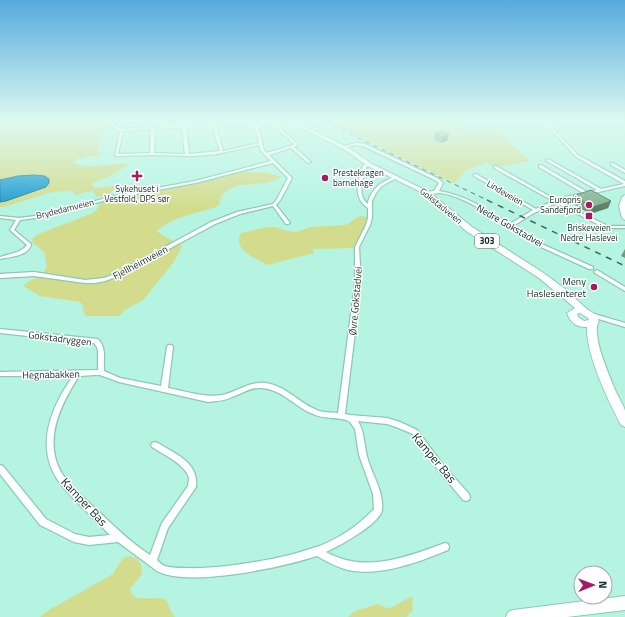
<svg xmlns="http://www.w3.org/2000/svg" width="625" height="617" font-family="'Titillium Web',sans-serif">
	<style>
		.green { fill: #d3dc8c }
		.water { fill: #1b9bd1; stroke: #197a9e }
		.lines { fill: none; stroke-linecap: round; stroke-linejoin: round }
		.street-casing { stroke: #8ac9b6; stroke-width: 2.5 }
		.secondary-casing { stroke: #8ac9b6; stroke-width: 2 }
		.primary-casing { stroke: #8ac9b6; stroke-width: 2 }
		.street { fill: #fff; fill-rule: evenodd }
		.secondary { fill: #fff; fill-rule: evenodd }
		.primary { fill: #fff; fill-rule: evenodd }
		.rail-far1 { stroke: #42675c; stroke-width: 1; stroke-dasharray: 4.5 4.5; stroke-linecap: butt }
		.rail { stroke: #42675c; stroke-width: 1.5; stroke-dasharray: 6 6; stroke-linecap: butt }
		.wall { fill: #729b7e }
		.shaded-wall { fill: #5d7e67 }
		.building { fill: #85b493; stroke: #5d7e67 }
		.poi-dot { fill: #a31b65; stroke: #fff; stroke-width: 1.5 }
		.labels { text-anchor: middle; stroke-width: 3; stroke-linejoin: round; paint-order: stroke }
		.far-poi-label { font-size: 9px; fill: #132d26; stroke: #fff }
		.far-street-label { font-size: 9px; fill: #132d26; stroke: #fff }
		.shield { fill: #fff; stroke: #5a6c67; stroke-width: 1 }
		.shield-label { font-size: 9px; font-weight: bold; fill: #132d26 }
		.street-label { font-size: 10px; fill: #132d26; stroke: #fff }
		.poi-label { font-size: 10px; fill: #132d26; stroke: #fff; text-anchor: end }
		.near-street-label { font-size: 12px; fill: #132d26; stroke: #fff }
	</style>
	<rect width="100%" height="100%" fill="#b4f4e0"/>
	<g class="green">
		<path d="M0 122H110C108 128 105 129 102 134 99 139 101 145 97 151L104 154 78 159 74 161V163C91 171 112 161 130 164L108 177 91 184 95 188 121 185 126 188 113 190 109 195 97 197 93 191C86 191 81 194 75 195L72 190 48 193 7 206 0 207Z"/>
		<path d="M328 122H456L460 125 456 126 461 129 495 128 530 161 495 167 487 162 467 170 454 183Z"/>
		<path d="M242 172H266L281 177C265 189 235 178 221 196L220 203 216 207C198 213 171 217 157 231L159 233 182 246C173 266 168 269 155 285 151 289 149 294 145 298 138 305 124 307 120 316H86C82 311 84 305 80 302L40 296 25 287 24 285C33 276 40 281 47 266L44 252 32 242 33 238 41 233 93 213 99 207V203L110 199 207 181Z"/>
		<path d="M362 216 370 218 363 236 355 248 313 249 314 253 268 265C258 259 231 250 241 233L268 227H275L288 231 296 232 311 227 345 225C352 223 354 217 362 216Z"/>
		<path d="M131 556C140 560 142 564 142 574L130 589 133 596C144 601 154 596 165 599 170 605 170 612 175 617H40L49 610 113 574 123 558Z"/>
		<path d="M410 597 413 598 412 605 413 610 407 617H348L355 611 378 604 389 609Z"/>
	</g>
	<path class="water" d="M34 175 45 176 49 179V183L46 187 6 201 0 202V180L18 176Z"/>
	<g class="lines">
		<g class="street-casing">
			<g id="street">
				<path d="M132 122H141L119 126V128L122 129 181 125 178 122H181L184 124 199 122H208L186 126 189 154 220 151 211 122H215L223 151 259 143 253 122H257L264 150 267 153 294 145 292 142 280 132 274 122H277C279 125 280 128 283 131 288 136 295 139 297 146L294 147 311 162 308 163 291 148 269 155 292 178 281 199 276 205 290 223 288 224H286L273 206 240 214 215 224 119 276 105 281 95 283H85L34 276 0 278V274L34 272 85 280 95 279 104 278 115 274 211 222 237 212 273 204 277 199 288 178 273 163 195 183 114 198 43 217 20 220 14 230 31 244V245C28 256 10 257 0 259V257C9 254 21 253 27 245L10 230 16 220 0 218V216L19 218 43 215 114 196 195 181 271 161 261 151 259 145 217 154 195 156 152 155 115 156 120 131 115 129 116 125ZM182 127 185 154 154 153 155 129ZM151 129 150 153 118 154 123 131Z"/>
				<path d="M544 122H547L578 155 625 181V186L563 200 559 202 608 226H625V228H605L556 203 534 213 513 226 544 245 593 267V269H589L541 247 510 228H507V226C487 213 465 197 441 193 436 193 431 194 426 194V192L434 191 439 183 435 180 363 146 356 145 343 148 341 147 356 143 365 144 437 178 443 183 439 191C465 195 488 210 510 224L533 210 474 176V174H476L536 209 553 201 494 168V166H496L556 200 561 198 583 193 539 167V165H541L587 192 597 190 547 161 546 160 548 159 601 189 624 184 576 157Z"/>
				<path d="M368 163 370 164 367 166C363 178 356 195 368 204 368 197 374 189 380 184 384 181 390 179 395 176L398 177 382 186 376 193 372 201V218L370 225 359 247 361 283 345 414 350 415 387 418 400 422 417 430 444 466 469 494 470 497 469 500 466 501 463 500 438 470 413 434 396 427 387 424 358 421C365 433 364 447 368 460 373 476 384 493 382 510 380 524 339 546 326 552 366 574 406 557 445 543L448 544 449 547 448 550C419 562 380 577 348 570 337 567 327 562 317 556 283 567 188 588 157 571L118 542 89 545 74 542 40 525 0 474V465L3 466 46 519 75 534 89 537 110 535C102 527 94 519 86 511 76 501 65 491 57 479 35 444 52 406 73 376H0V372L98 370V351L97 347 94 343 0 333V329L98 339C107 349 103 359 104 371L120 378 161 386 167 347 168 345H172L173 347 168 388C185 391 204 398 222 395 237 392 249 381 266 383 286 386 299 403 317 410 323 413 331 412 338 413L355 283V247L366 225 368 218V208C352 197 358 181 363 165ZM95 375H100L119 382 208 402C216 401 225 401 232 397 242 394 250 387 261 388 282 389 295 407 313 414 323 419 335 417 346 420L350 422 355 429 359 455 373 494 374 509C358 526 338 539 317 547H316C302 552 287 556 272 559 244 564 215 569 186 568 179 568 171 568 165 566 162 565 159 562 157 560L168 528 196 487C199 462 175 454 158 443L155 442 152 443 151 445 152 447C163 454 188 466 189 479 189 480 188 485 188 486L162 523 150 555C130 542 114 526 97 510 85 499 70 487 61 472 43 439 61 404 79 376Z"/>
				<path d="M611 163H613L625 170V173L611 165Z"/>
				<path d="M597 270 625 287V291L595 273 594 272Z"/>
				<path d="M591 313 625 323V327L589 316 588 315Z"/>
			</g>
		</g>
		<g class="secondary-casing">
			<g id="secondary">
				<path d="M625 195V220L622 218 619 206 622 197Z"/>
				<path d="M625 596V610L567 617H506L508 612 513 610Z"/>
			</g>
		</g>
		<g class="primary-casing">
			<path id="primary" d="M290 122H296L349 148 372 164 429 192 472 227 545 274 565 289 588 310 595 314 599 321C590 334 611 380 617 394 620 400 624 406 625 411 625 416 625 422 625 427L621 425C608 400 586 355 587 327 577 328 570 322 567 313L575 308 539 278 466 231 425 194 368 166 345 150ZM580 313 588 318 589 320 584 321 578 317 577 314Z"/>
		</g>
		<use href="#street" class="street"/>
		<use href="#secondary" class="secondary"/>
		<use href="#primary" class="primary"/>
		<path class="rail-far1" d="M325 122 489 201"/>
		<path class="rail" d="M487 200 625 266"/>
	</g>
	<g class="wall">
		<path d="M440 131 448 140 442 143 434 140 435 134Z"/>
		<path d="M573 196 611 201 608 208 590 214 570 202Z"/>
		<path d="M625 249V258L621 256Z"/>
	</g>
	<g class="shaded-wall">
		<path d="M449 134 448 140 442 143 443 137Z"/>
		<path d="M611 201 608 208 590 214 593 207Z"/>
	</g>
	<g class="building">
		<path d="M440 131 449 134 443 137 435 134Z"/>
		<path d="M591 190 611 201 593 207 573 196Z"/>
	</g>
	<linearGradient id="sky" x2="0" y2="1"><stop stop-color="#56aadf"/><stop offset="0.58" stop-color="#ddfaf1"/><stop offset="1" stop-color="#ddfaf1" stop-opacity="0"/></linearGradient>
	<rect width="625" height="209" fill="url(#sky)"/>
	<g class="poi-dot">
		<path d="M135 170h4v4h4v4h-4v4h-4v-4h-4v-4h4z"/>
		<circle cx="325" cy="178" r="4"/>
		<circle cx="589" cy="205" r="4"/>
		<rect x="585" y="212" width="8" height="8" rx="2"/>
		<circle cx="594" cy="287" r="4"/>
	</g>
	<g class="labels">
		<g class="far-poi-label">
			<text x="333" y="176" text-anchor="start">Prestekragen<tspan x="333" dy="10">barnehage</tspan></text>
			<text x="137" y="192">Sykehuset i<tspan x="137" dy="10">Vestfold, DPS sør</tspan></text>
			<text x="581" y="203" text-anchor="end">Europris<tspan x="581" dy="10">Sandefjord</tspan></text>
			<text x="589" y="231">Briskeveien<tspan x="589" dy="10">Nedre Haslevei</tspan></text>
		</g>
		<g class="far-street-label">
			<text transform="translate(505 193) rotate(30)" y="3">Lindeveien</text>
			<text transform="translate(441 206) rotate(39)" y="3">Gokstadveien</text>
			<text transform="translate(65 209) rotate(-14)" y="3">Brydedamveien</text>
		</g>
		<rect class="shield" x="475" y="234" width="24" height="14" rx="3"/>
		<g class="shield-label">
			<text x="487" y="244">303</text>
		</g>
		<g class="street-label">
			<text transform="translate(510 225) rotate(30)" y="4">Nedre Gokstadvei</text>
			<text transform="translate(140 262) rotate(-28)" y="4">Fjellheimveien</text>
			<text transform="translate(355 301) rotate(-85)" y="4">Øvre Gokstadvei</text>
			<text transform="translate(60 338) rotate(7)" y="4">Gokstadryggen</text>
			<text transform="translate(51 374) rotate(-1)" y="4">Hegnabakken</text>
		</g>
		<g class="poi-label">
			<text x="586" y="285">Meny<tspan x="586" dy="12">Haslesenteret</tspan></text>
		</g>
		<g class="near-street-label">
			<text transform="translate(434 458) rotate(50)" y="4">Kamper Bas</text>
			<text transform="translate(84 502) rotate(47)" y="4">Kamper Bas</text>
		</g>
	</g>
	<g transform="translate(593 585) rotate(89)"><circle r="19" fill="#ffffff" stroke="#a1aba8"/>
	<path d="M0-3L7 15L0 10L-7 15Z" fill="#a31b65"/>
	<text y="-6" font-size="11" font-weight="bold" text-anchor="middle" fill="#132d26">N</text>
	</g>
</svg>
